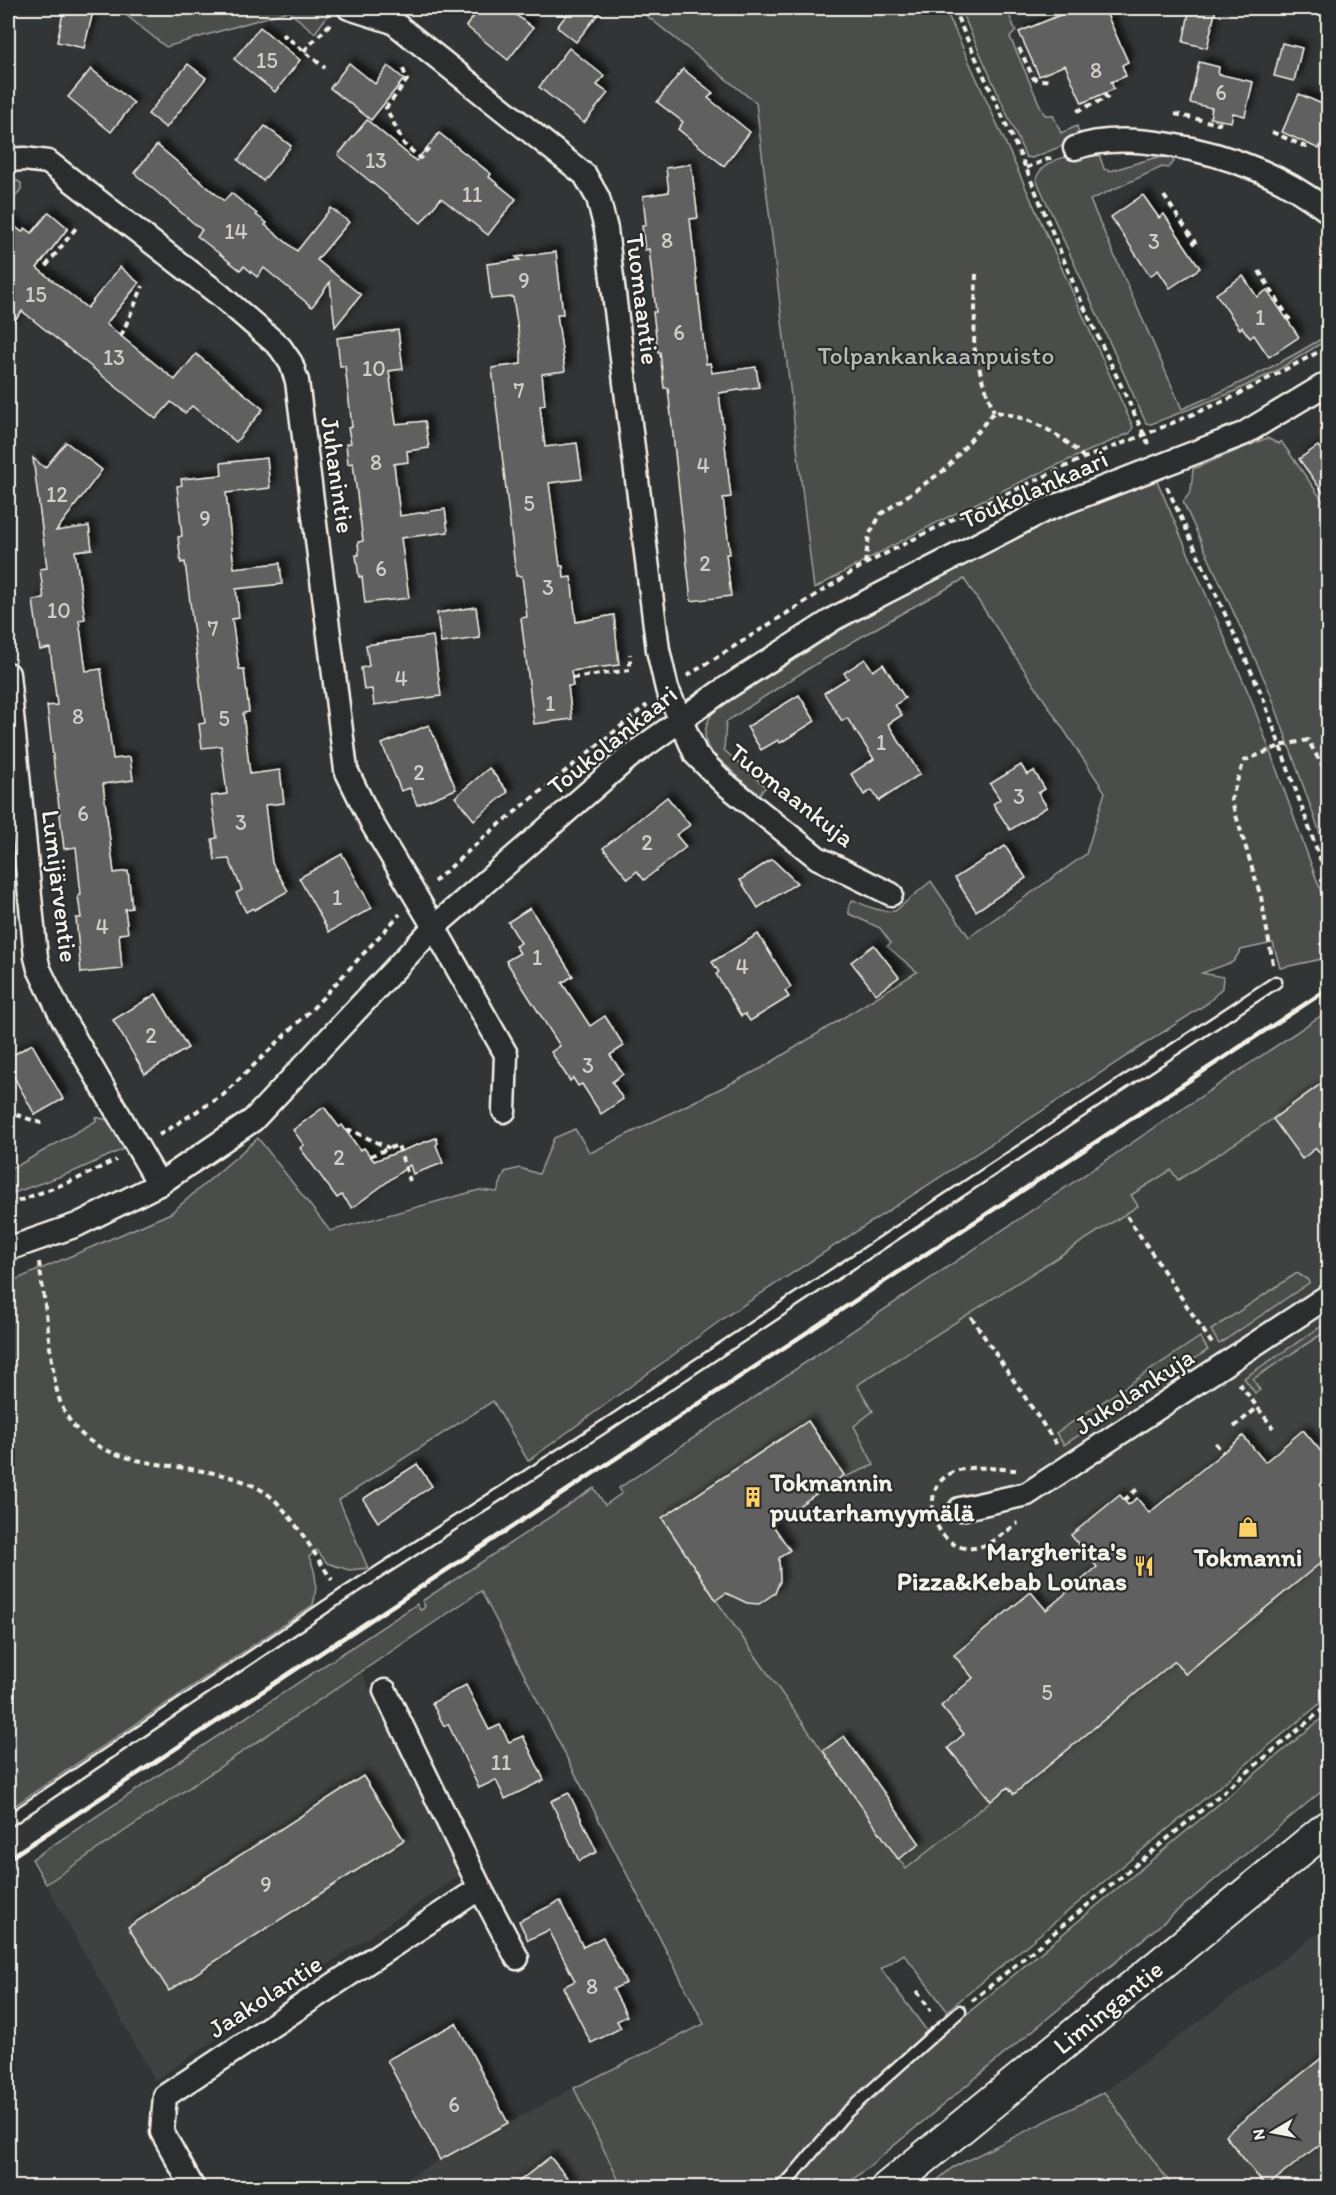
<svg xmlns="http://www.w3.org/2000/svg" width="1336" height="2195" font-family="Itim,sans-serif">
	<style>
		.built { fill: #404242 }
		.green { fill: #4b4d4c; stroke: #a09f9a; stroke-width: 1.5 }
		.building { fill: #5f605f; stroke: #f4f1e8; stroke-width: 1.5; filter: url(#shadow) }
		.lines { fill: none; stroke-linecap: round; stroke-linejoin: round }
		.service-casing { stroke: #f4f1e8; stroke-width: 15 }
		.minor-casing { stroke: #f4f1e8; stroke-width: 27 }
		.secondary-casing { stroke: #f4f1e8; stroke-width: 36 }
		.path { stroke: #f4f1e8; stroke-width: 4; stroke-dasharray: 6 4.5; stroke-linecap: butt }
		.service { stroke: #2a2d2e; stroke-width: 10 }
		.minor { stroke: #2a2d2e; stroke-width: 22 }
		.secondary { stroke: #2a2d2e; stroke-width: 32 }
		.rail { stroke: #f4f1e8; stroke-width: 4.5 }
		.labels { text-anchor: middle; stroke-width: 4.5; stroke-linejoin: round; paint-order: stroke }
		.number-label { font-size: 22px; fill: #cfcdc6 }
		.street-label { font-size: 26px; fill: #f4f1e8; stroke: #2a2d2e }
		.park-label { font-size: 26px; fill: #b9b8b1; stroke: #2a2d2e }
		.poi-label { font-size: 26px; font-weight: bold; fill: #f4f1e8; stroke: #2a2d2e; text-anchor: start }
	</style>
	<defs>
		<filter id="shadow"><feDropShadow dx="5.5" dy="-5.5" stdDeviation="3" flood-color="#0009"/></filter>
	</defs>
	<rect width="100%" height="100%" fill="#323535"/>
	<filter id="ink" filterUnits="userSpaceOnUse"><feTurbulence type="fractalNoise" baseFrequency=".0167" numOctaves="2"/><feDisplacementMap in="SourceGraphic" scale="12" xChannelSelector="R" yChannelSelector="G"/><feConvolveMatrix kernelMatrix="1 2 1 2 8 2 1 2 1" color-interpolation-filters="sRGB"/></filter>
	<g filter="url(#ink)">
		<g class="built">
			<path d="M1328 1063V1627L924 1938 633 1522Z"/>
			<path d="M361 1672 464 1873 155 2080 46 1884Z"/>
			<path d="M1328 1926V2187H1173L1104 2092Z"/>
			<path d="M574 2088 622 2187 388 2188Z"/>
		</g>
		<g class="green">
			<path d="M117 8H324L328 12V15L315 33 288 11 166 47Z"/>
			<path d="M637 8H945L1133 427 1130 433C1020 480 918 529 814 589L756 103Z"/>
			<path d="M960 8H1006L1016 31 1010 37 1041 108 1045 115H1053L1061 133 1077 126 1079 134 1077 140 1032 158 1026 157Z"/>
			<path d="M1094 152 1100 157 1104 169 1110 171 1154 158 1171 157 1174 162 1168 168 1162 167 1090 200 1182 409C1235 387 1280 364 1328 335V339L1278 370 1231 393 1151 424 1146 423 1036 179C1042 158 1076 154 1094 152Z"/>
			<path d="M8 176 21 183V189L16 196 8 197Z"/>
			<path d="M1267 438 1279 444 1281 441 1328 508V856L1270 692 1183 502 1191 491 1193 469Z"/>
			<path d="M1143 476 1155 479 1158 483 1251 699 1328 911V954L1326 958 1280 968 1273 943 1241 950 1233 962 1202 973 1223 977 1222 988 1208 1003 728 1315 528 1461 493 1401 339 1500 368 1568 349 1570 327 1563 317 1550 309 1557C317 1573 318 1588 313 1605L8 1810V1283L171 1213 258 1138 330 1231 479 1190 497 1192 505 1172 520 1168 539 1174 554 1138 575 1129 590 1153 762 1068 917 972 887 946 891 943 880 928 849 914V906L853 900C866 906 881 913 895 911L931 881 969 937 1086 854 1105 792 964 579C882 623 803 670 726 722L724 750 766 787 758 795 710 751C702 738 705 724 713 712L841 630 960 566Z"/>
			<path d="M1328 1011V1078L1273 1119 1178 1180 1171 1170 1131 1195 1138 1206 857 1385 873 1411 854 1426 874 1465 845 1477 808 1421 662 1518 716 1600 906 1869 1008 1787 1014 1794 1175 1661 1186 1674 1328 1556V1697L947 2011 904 1954 881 1969 927 2031 840 2112 787 2172 767 2187H622L574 2088 704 2024 481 1591 46 1884 32 1859 417 1604 420 1610 423 1609 425 1606 422 1601 594 1488 605 1505 622 1493 619 1488Z"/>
			<path d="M95 1117 112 1121 126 1148 75 1171 8 1195V1168L17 1166 96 1121Z"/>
			<path d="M1297 1273 1308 1280 1309 1283 1219 1344 1211 1330Z"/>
			<path d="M1328 1322V1330L1253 1379 1260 1390 1255 1393 1244 1378Z"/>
			<path d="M1200 1337 1208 1350 1064 1445 1056 1433Z"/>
			<path d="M1328 1713V1786L844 2187 785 2188 795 2179 851 2116 926 2048Z"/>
			<path d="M1104 2092 1173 2187H929L952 2168Z"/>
		</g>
		<g class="building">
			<path d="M64 8H94L84 48 57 42Z"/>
			<path d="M481 8H507L533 28 508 60 466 26Z"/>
			<path d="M572 8H603L576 42 557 27Z"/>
			<path d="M1077 8H1104L1128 62 1122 65 1126 76 1111 82 1114 89 1082 103 1065 65 1039 76 1019 32Z"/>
			<path d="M1190 8H1216L1207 48 1183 42Z"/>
			<path d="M260 27 300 60 275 92 234 59Z"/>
			<path d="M1282 43 1302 48 1294 81 1274 76Z"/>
			<path d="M569 48 604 76 597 85 608 93 584 123 539 87Z"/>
			<path d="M1199 62 1219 67 1218 74 1253 82 1245 116 1233 113 1231 122 1220 120 1210 118 1212 108 1190 103Z"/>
			<path d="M349 63 375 84 388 66 404 79 371 120 330 88Z"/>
			<path d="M188 64 206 78 166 128 148 114Z"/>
			<path d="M91 69 134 103 111 132 68 97Z"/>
			<path d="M683 69 713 93 708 98 750 132 724 166 678 129 683 122 657 102Z"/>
			<path d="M1299 94 1329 107V150L1320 146 1319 149 1282 132Z"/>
			<path d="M367 120 416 161 439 133 491 174 489 177 516 199 488 235 441 198 421 223 338 155Z"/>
			<path d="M265 126 291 146 263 181 238 160Z"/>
			<path d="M157 145 224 201 231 193 257 214 256 215 267 223 265 225 297 251 331 208 349 222 317 260 361 295 335 327 330 282 312 307 264 268 257 277 244 266 240 270 197 236 202 230 134 173Z"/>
			<path d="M691 164 698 218 690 219 706 364 710 363 712 373 756 367 759 387 719 393 731 497 723 498 730 554H726L731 596 691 601 668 388H664L660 352H658L653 312H656L649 249 645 250 642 226 646 225 643 196 669 192 666 168Z"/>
			<path d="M1143 195 1159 218 1164 214 1200 268 1170 288 1158 270 1150 276 1111 217Z"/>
			<path d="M49 212 68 228 37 268 87 308 120 267 139 283 106 324 175 380 196 354 263 409 236 442 192 406 185 413 171 402 156 419 22 311 8 329V221L22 232 25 228 32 233Z"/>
			<path d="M556 252 563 314H557L565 371 542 374 545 405 540 406 545 447 577 443 582 479 549 483 560 566H563L564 578 571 577 576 622 614 615 619 665 571 671 573 686H568L572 719 534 724 521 618 527 617 522 576H516L492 368 521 364V350L513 297 491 299 487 264 520 260 516 257Z"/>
			<path d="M1243 276 1257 297 1267 290 1299 337 1269 357 1254 335 1250 338 1242 327 1240 329 1216 294Z"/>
			<path d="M398 330 403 369 389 371 396 424 425 421 429 448 407 451 408 462 394 464 400 516 445 509 448 532 401 538 409 598 365 603 362 577H359L356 555H359L358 542 363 541 353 463 348 464 346 444 351 443 348 428 352 427 345 366H340L337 338Z"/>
			<path d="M66 442 102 470 56 531 89 526 92 549 75 551 85 619 79 620 86 671 101 669 113 759 130 757 133 780 103 784 114 873 128 871 132 908 125 909 128 933 119 934 122 969 81 973 76 918H81L78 896 81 895 76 847 64 849 47 706 57 705 50 648 40 650 33 600 44 599 40 569 47 568 33 458 45 468Z"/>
			<path d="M1318 446 1329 461V501L1299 459Z"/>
			<path d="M267 458 270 488 226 493 234 568 280 563 282 584 236 589 239 618 232 619 239 669H244L249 712 243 713 250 774 280 770 284 803 265 805 272 863 288 891 254 910 253 908 246 912 236 893 242 890 229 859 215 860 212 839 217 838 211 796 227 794 221 746 202 748 199 724 205 723 185 562 181 563 178 537 182 536 177 486 182 485 181 479 222 475 221 463Z"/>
			<path d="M476 607 480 638 441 643 437 613Z"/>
			<path d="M433 636 441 696 374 705 372 689 364 690 361 668 369 666 366 645Z"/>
			<path d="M865 659 873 671 883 664 905 698 895 705 902 715 888 724 920 774 879 801 872 790 864 795 851 774 874 759 847 718 842 721 824 693 848 678 844 673Z"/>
			<path d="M799 695 815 721 780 743 778 740 761 750 747 727Z"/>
			<path d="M429 725 456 789 417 805 410 788 401 791 382 744Z"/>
			<path d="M1021 765 1027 775 1034 771 1045 789 1038 793 1047 807 1010 830 993 804 1000 799 990 784Z"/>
			<path d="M489 768 508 792 474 820 455 797Z"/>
			<path d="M667 797 690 825 676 835 686 847 644 880 637 871 628 879 603 848Z"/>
			<path d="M1005 846 1026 878 976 911 955 878Z"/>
			<path d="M342 854 372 908 329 932 299 878Z"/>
			<path d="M772 859 797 883 758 908 740 880Z"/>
			<path d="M530 908 573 976 562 983 590 1026 605 1016 624 1046 610 1055 623 1074 612 1082 623 1099 601 1114 582 1084 578 1086 573 1078 570 1081 551 1052 560 1046 506 961 520 953 515 946 521 943 508 922Z"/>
			<path d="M758 934 791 987 785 991 789 997 750 1021 745 1014 741 1016 716 974 719 972 712 962Z"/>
			<path d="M874 945 899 977 876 994 851 962Z"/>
			<path d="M156 994 188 1048 145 1074 113 1020Z"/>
			<path d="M32 1044 63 1099 35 1115 8 1066V1058Z"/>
			<path d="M1329 1078V1164L1316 1148 1302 1159 1273 1119Z"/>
			<path d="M324 1107 339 1127 342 1125 360 1150 364 1148 374 1161 436 1138 438 1143 436 1145 443 1163 413 1174 410 1165 352 1208 342 1195 337 1198 300 1148 304 1145 293 1130Z"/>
			<path d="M808 1421 844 1475 772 1524 790 1550 779 1558 780 1581 775 1593 759 1604 747 1603 726 1593 716 1600 662 1518Z"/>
			<path d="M1303 1430 1329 1461V1556L1185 1674 1175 1661 1014 1794 1008 1787 991 1801 948 1748 964 1734 941 1706 973 1678 954 1655 1031 1592 1046 1610 1097 1567 1071 1535 1120 1495 1128 1505 1137 1498 1149 1513 1243 1436 1265 1462Z"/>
			<path d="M417 1464 432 1486 378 1522 363 1499Z"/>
			<path d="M466 1685 489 1730 500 1725 509 1742 523 1736 544 1780 505 1799 496 1780 479 1788 448 1724 444 1726 432 1703Z"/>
			<path d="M844 1736 920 1844 898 1859 823 1751Z"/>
			<path d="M363 1776 404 1840 169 1991 128 1927Z"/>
			<path d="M569 1793 597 1852 579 1861 551 1801Z"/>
			<path d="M560 1901 583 1947 603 1937 626 1983 613 1989 627 2016 617 2021 621 2028 591 2043 563 1987 575 1981 549 1930 528 1940 519 1921Z"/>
			<path d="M456 2023 508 2123 440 2160 387 2060Z"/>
			<path d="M1329 2052V2137L1266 2187 1225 2135Z"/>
			<path d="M550 2157 575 2187H512Z"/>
		</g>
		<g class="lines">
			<g class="service-casing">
				<g id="service">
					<path d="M8 1821 343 1595 608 1424 1276 982"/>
					<path d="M779 2188 789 2180 846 2113 960 2011"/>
				</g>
			</g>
			<g class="minor-casing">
				<g id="minor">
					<path d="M349 8 393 22 585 175 598 198 606 229 658 650 667 689 696 755 724 783 818 858 891 894"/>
					<path d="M1075 148C1123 129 1211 150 1258 170 1283 180 1307 195 1328 211"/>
					<path d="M8 160 24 159 48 162 220 295 280 347 291 363 297 381 346 770 373 825 434 927 506 1054 504 1111"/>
					<path d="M8 674 36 957 39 969 61 1015 159 1184"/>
					<path d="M8 1249 77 1225 159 1184 253 1120 434 927 629 757 720 692 835 618 1043 511 1243 434 1328 383"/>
					<path d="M960 1509 1027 1494 1328 1296"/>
					<path d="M385 1691 480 1888 517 1958"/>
					<path d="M193 2188 162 2132 165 2096 480 1888"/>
				</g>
			</g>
			<g class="secondary-casing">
				<path id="secondary" d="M887 2188 1328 1827"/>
			</g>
			<g class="path">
				<path d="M953 8 1026 168 1077 292 1149 445"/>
				<path d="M282 37 284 35 325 68"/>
				<path d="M1019 48 1034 79 1051 81"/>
				<path d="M304 51 330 24"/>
				<path d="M403 69 407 80 386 108 404 144 420 158 432 144"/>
				<path d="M1077 111 1107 98 1104 93"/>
				<path d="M1175 114 1219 124 1220 120"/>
				<path d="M1272 132 1306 147 1308 143"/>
				<path d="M1026 168 1053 157"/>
				<path d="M1164 196 1195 242 1192 244"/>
				<path d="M46 266 76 228"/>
				<path d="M1259 271 1290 320"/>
				<path d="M976 274 974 346 982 379 994 412"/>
				<path d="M121 336 143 286"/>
				<path d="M1167 487 1262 695 1328 881"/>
				<path d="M865 564 869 535 881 514 946 469 994 412C1026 415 1062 434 1084 458"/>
				<path d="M687 676 865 564 967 512 1084 458 1144 435 1233 397 1328 347"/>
				<path d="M572 678 630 670V654"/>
				<path d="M434 882 483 838 647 705"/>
				<path d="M1273 964 1261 897 1231 799 1244 761 1280 746 1308 740 1328 776"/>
				<path d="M8 1108 17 1115 44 1124"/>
				<path d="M347 1132 350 1130 389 1148"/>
				<path d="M159 1135 223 1095 315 1006 400 914"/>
				<path d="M370 1156 398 1145 410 1181"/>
				<path d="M8 1205 77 1179 116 1160"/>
				<path d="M1127 1216 1213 1345"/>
				<path d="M39 1262C43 1290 47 1319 50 1348 53 1365 54 1384 60 1401 90 1484 201 1452 263 1491 289 1507 314 1554 332 1580"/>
				<path d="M971 1317 1057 1445"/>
				<path d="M1239 1383 1273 1428"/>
				<path d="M1234 1427 1257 1408"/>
				<path d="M1215 1443 1223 1452"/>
				<path d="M1016 1470C996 1469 969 1464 951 1473 916 1491 935 1553 974 1548 990 1546 1005 1532 1018 1523"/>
				<path d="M1124 1500 1140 1487"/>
				<path d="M917 1991 931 2011"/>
				<path d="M972 2001 1328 1705"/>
			</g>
			<use href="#service" class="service"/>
			<use href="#minor" class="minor"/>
			<use href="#secondary" class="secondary"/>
			<path class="rail" d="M8 1859 1328 989"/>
		</g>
	</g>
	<defs>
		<g id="building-bare" transform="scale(1.62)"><path d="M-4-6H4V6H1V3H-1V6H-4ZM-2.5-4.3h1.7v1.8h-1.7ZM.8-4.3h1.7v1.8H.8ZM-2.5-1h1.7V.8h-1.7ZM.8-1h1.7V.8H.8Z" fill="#ffd166" stroke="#2a2d2e" stroke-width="2.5" paint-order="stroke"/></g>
		<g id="shop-bare" transform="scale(1.62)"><path d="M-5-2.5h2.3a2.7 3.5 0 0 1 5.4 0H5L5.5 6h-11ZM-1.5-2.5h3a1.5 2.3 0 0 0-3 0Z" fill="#ffd166" stroke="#2a2d2e" stroke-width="2.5" paint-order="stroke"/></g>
		<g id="restaurant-bare" transform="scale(1.62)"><path d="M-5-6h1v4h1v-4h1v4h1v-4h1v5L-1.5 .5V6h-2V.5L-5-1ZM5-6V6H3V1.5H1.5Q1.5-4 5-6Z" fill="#ffd166" stroke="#2a2d2e" stroke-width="2.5" paint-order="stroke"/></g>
	</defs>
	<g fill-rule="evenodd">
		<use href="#building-bare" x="753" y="1497"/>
		<use href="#shop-bare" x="1248" y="1527"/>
		<use href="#restaurant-bare" x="1144" y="1566"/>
	</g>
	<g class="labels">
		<g class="number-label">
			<text x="267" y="68">15</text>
			<text x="1096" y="78">8</text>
			<text x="1221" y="100">6</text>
			<text x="376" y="168">13</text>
			<text x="472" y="202">11</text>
			<text x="236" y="239">14</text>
			<text x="667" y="248">8</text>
			<text x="1154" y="249">3</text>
			<text x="524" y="288">9</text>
			<text x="36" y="302">15</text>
			<text x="1260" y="325">1</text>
			<text x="679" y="340">6</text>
			<text x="114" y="365">13</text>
			<text x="374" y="376">10</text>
			<text x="519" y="398">7</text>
			<text x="376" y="470">8</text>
			<text x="703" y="473">4</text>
			<text x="57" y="502">12</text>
			<text x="529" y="511">5</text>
			<text x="205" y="526">9</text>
			<text x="705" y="571">2</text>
			<text x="381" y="576">6</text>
			<text x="548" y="595">3</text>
			<text x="59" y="618">10</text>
			<text x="213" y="636">7</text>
			<text x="401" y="686">4</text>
			<text x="550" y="711">1</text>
			<text x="78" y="724">8</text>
			<text x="224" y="726">5</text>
			<text x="881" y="750">1</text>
			<text x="419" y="780">2</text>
			<text x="1019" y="804">3</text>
			<text x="83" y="821">6</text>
			<text x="241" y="830">3</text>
			<text x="647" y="850">2</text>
			<text x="337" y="905">1</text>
			<text x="102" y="934">4</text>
			<text x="537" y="965">1</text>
			<text x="742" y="974">4</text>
			<text x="151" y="1043">2</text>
			<text x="588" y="1073">3</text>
			<text x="339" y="1165">2</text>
			<text x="1047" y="1700">5</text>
			<text x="501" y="1770">11</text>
			<text x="266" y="1892">9</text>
			<text x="592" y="1994">8</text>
			<text x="454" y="2112">6</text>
		</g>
		<g class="street-label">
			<text transform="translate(643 299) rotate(83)" y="9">Tuomaantie</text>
			<text transform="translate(338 475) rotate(82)" y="9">Juhanintie</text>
			<text transform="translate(1034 489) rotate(-24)" y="9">Toukolankaari</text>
			<text transform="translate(612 740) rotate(-39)" y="9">Toukolankaari</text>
			<text transform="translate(792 795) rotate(38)" y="9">Tuomaankuja</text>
			<text transform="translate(60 886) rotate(83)" y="9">Lumijärventie</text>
			<text transform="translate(1134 1391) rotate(-33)" y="9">Jukolankuja</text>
			<text transform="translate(265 1996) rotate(-33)" y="9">Jaakolantie</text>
			<text transform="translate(1108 2007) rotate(-39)" y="9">Limingantie</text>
		</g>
		<g class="park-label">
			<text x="936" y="364">Tolpankankaanpuisto</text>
		</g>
		<g class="poi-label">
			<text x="770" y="1491">Tokmannin<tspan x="770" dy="30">puutarhamyymälä</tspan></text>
			<text x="1127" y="1560" text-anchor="end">Margherita's<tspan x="1127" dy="30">Pizza&amp;Kebab Lounas</tspan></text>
			<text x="1248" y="1566" text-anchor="middle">Tokmanni</text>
		</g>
	</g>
	<rect width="1336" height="2195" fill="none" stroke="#2a2d2e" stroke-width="30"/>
	<rect x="15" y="15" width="1306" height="2165" fill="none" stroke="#f4f1e8" stroke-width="2" filter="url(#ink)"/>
	<g transform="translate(1273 2132) rotate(260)" stroke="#2a2d2e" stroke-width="4.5" paint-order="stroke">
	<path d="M0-4.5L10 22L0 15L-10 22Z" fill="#f4f1e8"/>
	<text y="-9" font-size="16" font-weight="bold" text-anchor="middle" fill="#f4f1e8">N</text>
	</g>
</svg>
